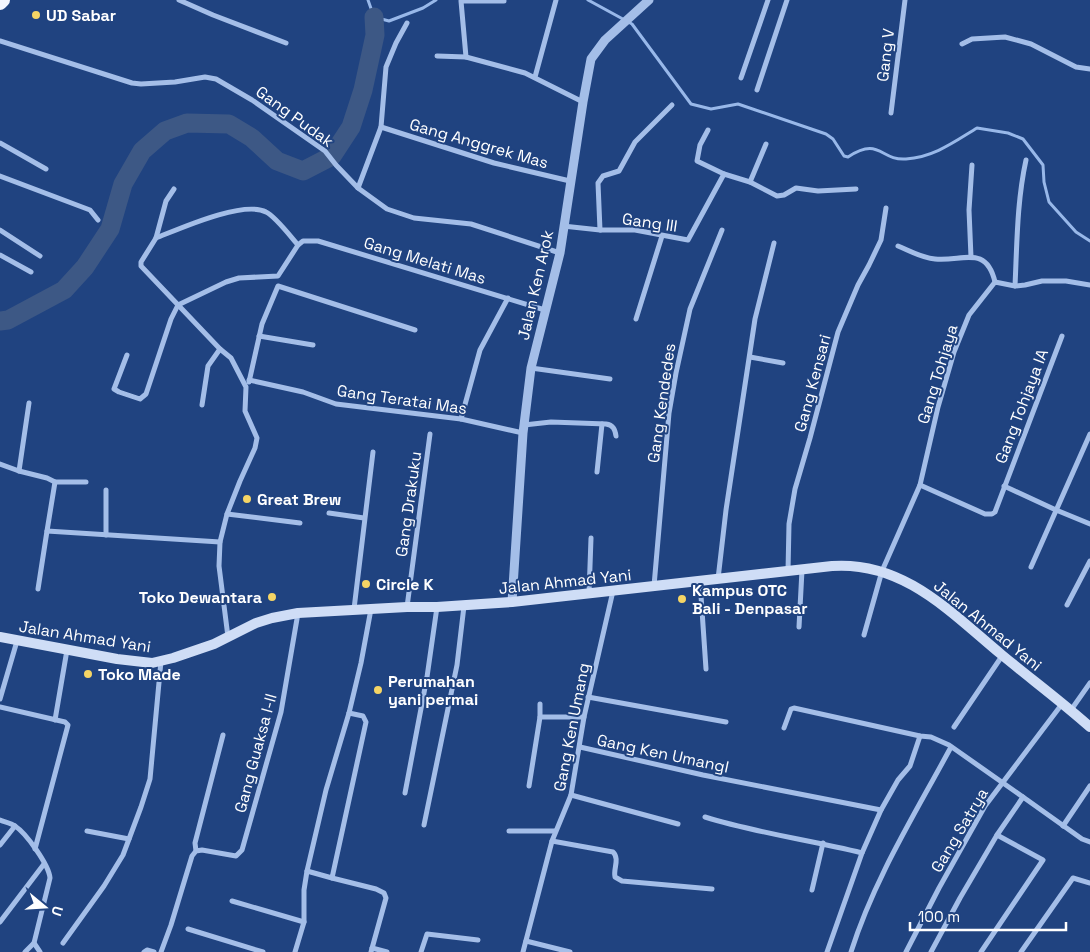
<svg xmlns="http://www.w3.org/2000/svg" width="1090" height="952" font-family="'Space Grotesk',sans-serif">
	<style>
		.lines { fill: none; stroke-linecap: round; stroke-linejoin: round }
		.stream { stroke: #98b8e9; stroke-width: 3 }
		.river { stroke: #3d5885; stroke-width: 19 }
		.minor { stroke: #a4bee8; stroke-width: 5 }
		.tertiary { stroke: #a4bee8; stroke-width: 9 }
		.secondary { stroke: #cfddf6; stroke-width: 10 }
		.trunk { stroke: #f3f6fe; stroke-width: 14 }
		.poi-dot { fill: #f5d565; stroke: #204380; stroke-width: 2 }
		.labels { text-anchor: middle; stroke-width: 4; stroke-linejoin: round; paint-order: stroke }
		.poi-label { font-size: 16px; font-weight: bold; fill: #fff; stroke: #204380; text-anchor: start }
		.street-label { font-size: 16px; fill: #fff; stroke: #204380 }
	</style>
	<rect width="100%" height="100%" fill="#204380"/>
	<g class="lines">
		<g class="stream">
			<path d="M368 0 374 17 389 21 423 8 436 0"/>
			<path d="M588 0 632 24 691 104 711 109 738 104 826 134 833 139 844 156 848 157C880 136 880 161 906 159 934 157 954 142 977 128L1008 133 1023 139 1043 165 1044 182 1049 202 1076 232 1090 241"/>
		</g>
		<path class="river" d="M0 321 8 320 64 290 85 267 110 229 123 184 142 151 165 131 187 123 229 124 252 138 277 161 303 171 332 156 351 127 363 90 375 35 374 17"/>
		<g class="minor">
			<path d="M179 0 213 15 286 43"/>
			<path d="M0 41 132 83 141 84 175 82 205 77 216 79 252 100 325 151 336 165 358 188 387 209 414 218 471 224 560 253"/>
			<path d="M962 44 972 39 1005 37 1031 44 1076 67 1090 69"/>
			<path d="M437 56 466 57 525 73 583 102"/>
			<path d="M466 57 461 1H504"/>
			<path d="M535 77 556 0"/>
			<path d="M741 78 768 0"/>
			<path d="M757 90 787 0"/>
			<path d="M891 113 905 0"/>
			<path d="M381 127 494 163 570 181"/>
			<path d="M708 130 700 145 697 161 724 174"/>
			<path d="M0 143 46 169"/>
			<path d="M0 176 90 210 98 220"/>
			<path d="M750 182 766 144"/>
			<path d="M358 188 381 127 386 67 396 43 407 23"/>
			<path d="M174 189 166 201 156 238 141 262V266L220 349 231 358 246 387 245 411 257 438 255 448 240 481 227 514 220 542 219 566 228 637"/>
			<path d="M563 226 600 230H635L688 240 724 174 750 182 777 196 784 195 796 188 818 191 856 189"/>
			<path d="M0 230 40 256"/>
			<path d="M600 230 598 183 603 176 619 171 635 142 672 105"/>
			<path d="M156 238C179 229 243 200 266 212 275 216 291 237 298 245"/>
			<path d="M898 246C910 251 922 258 935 259 962 262 986 244 995 282"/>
			<path d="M0 255 31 272"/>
			<path d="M971 257 969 210 972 165"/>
			<path d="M1015 286C1017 243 1017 201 1026 160"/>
			<path d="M636 319 662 236"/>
			<path d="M259 336 313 345"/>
			<path d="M127 355 114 389 119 392 140 399 146 394 171 319 178 305 226 282 239 278 278 276 298 245 303 241H318L545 310"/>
			<path d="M750 357 783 363"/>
			<path d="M531 368 610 379"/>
			<path d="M249 380 303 392 336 404 461 419 523 433"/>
			<path d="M249 382 262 324 278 286 415 330"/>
			<path d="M202 405 208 366 220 349"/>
			<path d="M461 419 480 350 508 298"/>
			<path d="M524 425 551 422 606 424C613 425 615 429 616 436"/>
			<path d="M0 464 19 471 47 478 55 482H86"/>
			<path d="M19 471 29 403"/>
			<path d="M597 472 602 424"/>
			<path d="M55 482 47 531 220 542"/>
			<path d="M920 485 985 514H992L995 512 1062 336"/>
			<path d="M1004 486 1056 510 1090 524"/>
			<path d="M329 513 364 518"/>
			<path d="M227 514 300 523"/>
			<path d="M106 535V490"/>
			<path d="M1031 567 1090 434"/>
			<path d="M788 571 789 524 795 489 810 438 838 332 858 285 869 265 881 240 886 208"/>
			<path d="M718 579 726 510 755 319 774 243"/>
			<path d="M700 581 706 669"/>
			<path d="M654 586 669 413 676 373 690 309 722 230"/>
			<path d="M38 589 47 531"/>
			<path d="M589 594 591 538"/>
			<path d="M1067 605 1090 561"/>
			<path d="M407 607 430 434"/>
			<path d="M354 609 373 452"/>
			<path d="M799 627 802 570"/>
			<path d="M864 635 882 571 920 485 938 407 954 352 969 315 995 282 1015 286 1025 285 1042 281H1066L1090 285"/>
			<path d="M588 697 726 722"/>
			<path d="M0 699 17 641"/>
			<path d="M0 707 65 722 68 725 35 849"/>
			<path d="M1071 710 1090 683"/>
			<path d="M540 717V704"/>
			<path d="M55 720 67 650"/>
			<path d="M954 727 1002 656"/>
			<path d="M784 728 791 709 794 708 920 736 931 737 949 745 1023 797 997 835 960 898 931 952"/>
			<path d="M580 747 703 775 881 810"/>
			<path d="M529 786 540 717H584"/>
			<path d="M405 793 427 677 437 607"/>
			<path d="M571 795 678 824"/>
			<path d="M1023 797 1082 839 1090 842"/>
			<path d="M705 817C756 833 810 840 862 853"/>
			<path d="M0 820C5 822 11 823 15 826 26 833 49 865 50 878L34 943 40 952"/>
			<path d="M424 825 457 665 464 606"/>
			<path d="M1063 826 1090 786"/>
			<path d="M87 831 129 839"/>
			<path d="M509 831H555"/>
			<path d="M552 841 613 852C620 859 613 869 615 877L622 881 712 889"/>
			<path d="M0 845 15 826"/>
			<path d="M196 851 195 843 223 735"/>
			<path d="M307 871 332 878 366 722 363 716 349 713"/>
			<path d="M332 878 376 889 384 893 386 898 371 952"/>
			<path d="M812 890 823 843"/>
			<path d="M232 901 304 922"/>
			<path d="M0 922 44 864"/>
			<path d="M188 929 263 952"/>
			<path d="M526 941 570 952"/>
			<path d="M63 943 104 886 123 855 141 807 150 779 161 661"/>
			<path d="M372 948 387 952"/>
			<path d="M25 952 34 943"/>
			<path d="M144 952 147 950 154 952"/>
			<path d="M161 952 171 925 192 856 196 851 202 850 236 856 242 850 281 712 298 613"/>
			<path d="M295 952 304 922V890L307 871 326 790 349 713 361 663 371 609"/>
			<path d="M421 952 427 934 478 940"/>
			<path d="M523 952 552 841 571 795 584 717 613 591"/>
			<path d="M827 952 862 853 881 810 898 780 910 766 920 736"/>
			<path d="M851 952C874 879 915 814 951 747"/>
			<path d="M906 952 939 888 985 806 1062 704"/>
			<path d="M981 952 1043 860 997 835"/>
			<path d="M1021 952 1073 878 1090 883"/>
		</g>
		<path class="tertiary" d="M512 602 523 433 531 368 560 253 583 102 591 59 605 40 649 0"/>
		<path class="secondary" d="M0 637 117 659 152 663 173 658 214 644 256 623 272 618 298 613 407 607H437L512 602 832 566C904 561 950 612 1002 655 1031 679 1062 702 1090 727"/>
		<path class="trunk" d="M0 3 3 0"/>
	</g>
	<g class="poi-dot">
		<circle cx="36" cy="15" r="5"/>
		<circle cx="247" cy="499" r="5"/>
		<circle cx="366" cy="584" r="5"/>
		<circle cx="272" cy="597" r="5"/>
		<circle cx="682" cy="599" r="5"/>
		<circle cx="88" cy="674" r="5"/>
		<circle cx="378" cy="690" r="5"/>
	</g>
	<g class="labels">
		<g class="poi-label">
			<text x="46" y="21">UD Sabar</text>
			<text x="257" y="505">Great Brew</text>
			<text x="376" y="590">Circle K</text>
			<text x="692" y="596">Kampus OTC<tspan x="692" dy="18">Bali - Denpasar</tspan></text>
			<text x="262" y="603" text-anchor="end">Toko Dewantara</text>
			<text x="98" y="680">Toko Made</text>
			<text x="388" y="687">Perumahan<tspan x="388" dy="18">yani permai</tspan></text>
		</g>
		<g class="street-label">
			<text transform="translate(885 55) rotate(-83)" y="6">Gang V</text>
			<text transform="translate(295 116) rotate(36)" y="6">Gang Pudak</text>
			<text transform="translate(479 143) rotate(16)" y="6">Gang Anggrek Mas</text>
			<text transform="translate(650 222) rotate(8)" y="6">Gang III</text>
			<text transform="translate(425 260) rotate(17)" y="6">Gang Melati Mas</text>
			<text transform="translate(535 285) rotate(-77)" y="6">Jalan Ken Arok</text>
			<text transform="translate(937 374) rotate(-73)" y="6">Gang Tohjaya</text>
			<text transform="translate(812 383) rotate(-75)" y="6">Gang Kensari</text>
			<text transform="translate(402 399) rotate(8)" y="6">Gang Teratai Mas</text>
			<text transform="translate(661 403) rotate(-82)" y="6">Gang Kendedes</text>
			<text transform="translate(1021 406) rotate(-69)" y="6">Gang Tohjaya IA</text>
			<text transform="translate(408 504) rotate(-82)" y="6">Gang Drakuku</text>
			<text transform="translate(565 581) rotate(-6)" y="6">Jalan Ahmad Yani</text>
			<text transform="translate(988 625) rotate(39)" y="6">Jalan Ahmad Yani</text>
			<text transform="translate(85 636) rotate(9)" y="6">Jalan Ahmad Yani</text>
			<text transform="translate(571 727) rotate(-79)" y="6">Gang Ken Umang</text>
			<text transform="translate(255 753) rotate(-75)" y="6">Gang Guaksa I-II</text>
			<text transform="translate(663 753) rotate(12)" y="6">Gang Ken UmangI</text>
			<text transform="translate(959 830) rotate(-59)" y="6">Gang Satrya</text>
		</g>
	</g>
	<g transform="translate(45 907) rotate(108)" stroke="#204380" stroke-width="4" paint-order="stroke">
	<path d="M0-4L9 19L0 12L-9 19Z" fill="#ffffff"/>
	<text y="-8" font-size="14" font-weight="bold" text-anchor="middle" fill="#ffffff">U</text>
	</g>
	<path d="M910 922v8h156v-8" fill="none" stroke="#ffffff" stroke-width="2.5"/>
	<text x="918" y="922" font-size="15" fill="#ffffff" stroke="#204380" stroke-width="4" paint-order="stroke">100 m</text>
</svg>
